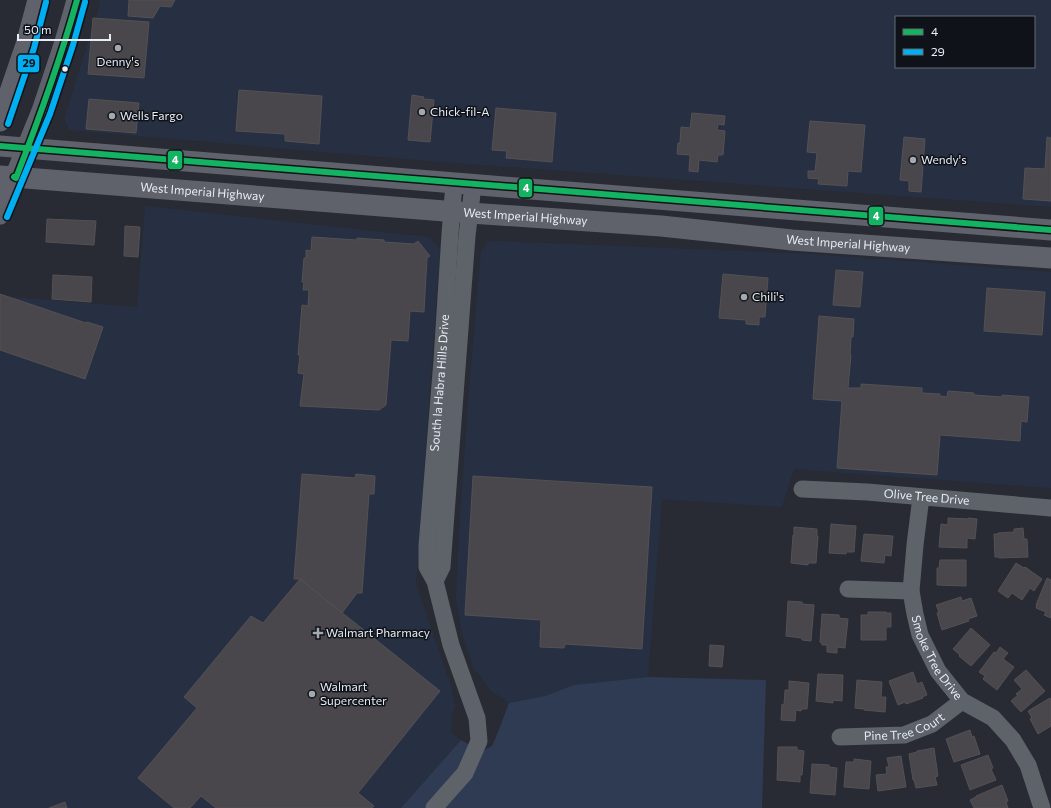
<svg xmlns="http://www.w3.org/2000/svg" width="1051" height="808" font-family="Commissioner,sans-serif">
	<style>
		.built { fill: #273042; fill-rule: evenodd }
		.green { fill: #2f3b53 }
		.building { fill: #49474b; stroke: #535154 }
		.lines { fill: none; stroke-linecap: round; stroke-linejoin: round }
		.minor { stroke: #5e6269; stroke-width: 17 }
		.major { stroke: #5f626a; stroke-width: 21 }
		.bus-1-casing { stroke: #0f1319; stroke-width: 9 }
		.bus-2-casing { stroke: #0f1319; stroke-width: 9 }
		.bus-1 { stroke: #13b361; stroke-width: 6 }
		.bus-2 { stroke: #00aff2; stroke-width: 6 }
		.poi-dot { fill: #a4a8b1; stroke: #0f1319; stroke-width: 1.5 }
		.bus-dot { fill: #e7ecf5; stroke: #0f1319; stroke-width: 1.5 }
		.labels { text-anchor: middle; stroke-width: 3; stroke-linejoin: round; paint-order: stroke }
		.poi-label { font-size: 12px; fill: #e7ecf5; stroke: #0f1319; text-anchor: start }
		.street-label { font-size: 12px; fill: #e7ecf5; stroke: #0f1319 }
		.line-badge { stroke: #0f1319; stroke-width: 1.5 }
		.badge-label { font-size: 11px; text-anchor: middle; font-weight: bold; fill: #fff }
		.pale-badge-label { font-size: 11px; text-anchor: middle; font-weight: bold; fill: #111 }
	</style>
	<rect width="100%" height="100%" fill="#282b33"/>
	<g class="built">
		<path d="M100 0H1051V207L429 161 70 130 64 119 98 11ZM896 17H1034V67H896Z"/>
		<path d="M145 206 429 237 440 249 416 584 451 686 455 707 451 716V732L461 740 401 808H0V296L137 307Z"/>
		<path d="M499 241 810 254 1051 272V488L794 469 782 507 662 499 648 677 574 685 545 696 509 703 490 690 473 667 462 632 456 601 458 549 468 402 481 251 488 242Z"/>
	</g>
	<path class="green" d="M648 677 766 680 762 808H401L461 740 481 752 492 746 498 732 509 703 545 696 574 685Z"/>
	<g class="building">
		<path d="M129 0H175L171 7 160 6 153 18 128 16Z"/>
		<path d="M93 18 149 22 144 78 88 74Z"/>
		<path d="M239 90 322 96 319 144 285 141V134L236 131Z"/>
		<path d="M412 95 424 97 423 99 434 100 430 142 408 140Z"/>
		<path d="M89 99 139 103 136 133 86 129Z"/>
		<path d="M496 108 556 113 552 162 506 158 507 151 492 150Z"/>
		<path d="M692 113 725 116 724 125 718 124 717 130 725 131 723 155H718L717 162 699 160 698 172 689 171 690 155 677 154 678 143H680L681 127 690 128Z"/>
		<path d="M810 121 865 125 861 172 848 171 847 186 818 184 819 179 808 178V171H815L817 153 807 152Z"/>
		<path d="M904 137 925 139 921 192 909 191V181L900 180Z"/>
		<path d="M1047 137 1051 138V201L1023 199 1025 168 1045 169Z"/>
		<path d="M47 219 96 221 94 245 46 242Z"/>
		<path d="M125 226 140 227 138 257 124 256Z"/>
		<path d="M312 237 357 240V238L384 240V242L414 244 418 241 430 256 427 258 424 312 410 311 408 341 391 340 386 405 379 410 300 406 304 374 298 373 300 355H298L302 305 308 306 309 290H303L304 282H302L304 258H306V250L311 251Z"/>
		<path d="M836 270 863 272 860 307 833 305Z"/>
		<path d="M723 274 768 278 765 317H759V325L746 324V320L719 318Z"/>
		<path d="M53 275 92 277 91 302 52 299Z"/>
		<path d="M987 288 1045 292 1042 335 984 331Z"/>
		<path d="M0 294 86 323 87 322 103 327 85 379 0 350Z"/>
		<path d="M819 316 854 319 853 337H851L850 355H851L848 388H861V384L922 388V393L940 394V396L947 397 948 391 974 393V395L1002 397V395L1029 397 1027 422 1021 421 1020 441 940 435 937 475 837 468 842 401 813 399Z"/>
		<path d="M302 474 355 478 356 474 375 476 374 494H369L362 593H357L342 613 300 579H294Z"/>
		<path d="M473 476 652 487 642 649 565 644 564 648 540 647 541 620 465 615Z"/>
		<path d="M948 518 968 519V518L977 519 975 539 967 538V548L939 547 941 524 948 525Z"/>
		<path d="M831 524 856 526 854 552H846V554L829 553Z"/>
		<path d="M794 527 817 529V536H818L816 563H808V565L791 563 793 535H794Z"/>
		<path d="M1023 528 1024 539H1027L1028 557 999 558V557H995L994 534H998V533L1014 532V529Z"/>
		<path d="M864 534 893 536 891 556 885 555 884 563 861 561Z"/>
		<path d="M940 560H966V586L937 585V568H939Z"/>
		<path d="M1016 563 1024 568 1025 567 1042 579 1034 591 1030 588 1022 600 1012 593 1008 598 998 591Z"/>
		<path d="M1047 578 1051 580V618L1044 615 1046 612 1036 608 1037 605H1036Z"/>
		<path d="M300 579 440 691 358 793 374 806 372 808H216L201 796 190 808H174L138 778 197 708 184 697 251 616 263 623Z"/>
		<path d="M961 597 962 601 971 598 977 616 968 619 969 621 942 630 937 613 939 612 936 605Z"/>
		<path d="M788 601 802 602V604L814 605 811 641 802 640V638L786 636Z"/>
		<path d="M868 612H886V613H891V627H886V640H861V615H868Z"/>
		<path d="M822 614 839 615V618L848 619 845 648 837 647V653L827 652V645H822V643L820 642Z"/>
		<path d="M971 628 990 645 971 666 959 656 960 655 953 649Z"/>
		<path d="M710 645 724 646 722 667 709 666Z"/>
		<path d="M1000 647 1008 653 1003 659 1014 667 997 690 983 679 985 676 979 672 994 652 996 653Z"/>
		<path d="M1026 670 1045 691 1021 712 1011 701 1018 695 1016 694 1022 689 1014 680Z"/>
		<path d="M913 672 917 684 922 682 927 695 922 697 923 698 906 704 905 702 898 705 889 681Z"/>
		<path d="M818 674 843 675 842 701 833 700V703L816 701Z"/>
		<path d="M857 680 882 682 881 697H886L885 712 864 710V709L855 708Z"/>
		<path d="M789 681 809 683 807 709H801V711L796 710 795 721 781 720 782 704 784 705 785 690H789Z"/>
		<path d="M1050 698 1051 701V726L1038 734 1030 719 1032 718 1028 711Z"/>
		<path d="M970 730 972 737 974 736 980 754 954 762 946 739Z"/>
		<path d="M778 747H797V750L804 751 802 775H800V782L777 780Z"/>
		<path d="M934 748 938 776 935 777 937 785 916 788 914 780H913L909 754 917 752V751Z"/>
		<path d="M988 755 993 768 991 769 996 780 970 790 961 765Z"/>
		<path d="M901 756 906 787 878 791 876 775 887 774 886 767H889L887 758Z"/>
		<path d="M854 759 871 761 869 789 844 787 846 762H854Z"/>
		<path d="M812 764 829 765V767L837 768 835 795 810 793Z"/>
		<path d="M1002 785 1008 801 1006 802 1008 808H974L970 800 976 797V796Z"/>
		<path d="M65 802 67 808H49Z"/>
	</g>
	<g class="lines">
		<g class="minor">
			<path id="s1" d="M802 489 867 492 1051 508"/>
			<path id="s2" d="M921 497 915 545 911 591 915 614 920 635 938 671 962 701 993 718 1013 740 1028 765 1042 808"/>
			<path d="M435 581 442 567 467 236 473 185"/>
			<path d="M848 589 911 591"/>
			<path id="s3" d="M840 737 904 735 932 724 962 701"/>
			<path id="s4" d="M434 808 465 773 479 741 477 718 451 645 435 581 427 567V546L442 360 450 234 454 183"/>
		</g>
		<g class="major">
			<path d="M0 121 26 45 38 0"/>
			<path d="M0 146 492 186 1051 230"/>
			<path id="s5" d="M0 176 470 213 661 226 792 240 1051 258"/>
			<path d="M0 214 42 111 65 42 74 11 77 0"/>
		</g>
		<g class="bus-1-casing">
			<g id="bus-1">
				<path d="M0 146 1051 230"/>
				<path d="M14 177 16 178C39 119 60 61 77 0"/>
			</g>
		</g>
		<g class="bus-2-casing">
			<g id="bus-2">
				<path d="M8 124 34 48 46 2"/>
				<path d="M7 217 50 114 73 45 85 2"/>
			</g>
		</g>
		<use href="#bus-1" class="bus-1"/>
		<use href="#bus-2" class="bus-2"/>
	</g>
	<g class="poi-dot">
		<circle cx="118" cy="48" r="4"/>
		<circle cx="422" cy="112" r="4"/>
		<circle cx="112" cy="116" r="4"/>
		<circle cx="913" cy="160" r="4"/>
		<circle cx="744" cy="297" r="4"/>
		<path d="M316 627h4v4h4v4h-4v4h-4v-4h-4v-4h4z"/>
		<circle cx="312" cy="694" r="4"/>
	</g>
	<circle class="bus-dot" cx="65" cy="69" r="3.5"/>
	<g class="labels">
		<g class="poi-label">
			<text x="118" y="66" text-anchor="middle">Denny's</text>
			<text x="430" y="116">Chick-fil-A</text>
			<text x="120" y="120">Wells Fargo</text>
			<text x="921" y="164">Wendy's</text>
			<text x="752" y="301">Chili's</text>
			<text x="326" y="637">Walmart Pharmacy</text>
			<text x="320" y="691">Walmart<tspan x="320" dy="14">Supercenter</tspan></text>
		</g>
		<g class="street-label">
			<text dy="4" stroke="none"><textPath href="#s5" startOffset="203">West Imperial Highway</textPath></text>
			<text dy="4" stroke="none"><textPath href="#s5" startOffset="527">West Imperial Highway</textPath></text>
			<text dy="4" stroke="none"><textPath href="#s5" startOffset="851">West Imperial Highway</textPath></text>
			<text dy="4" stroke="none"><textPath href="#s4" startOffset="449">South la Habra Hills Drive</textPath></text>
			<text dy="4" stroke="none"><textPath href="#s1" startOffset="125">Olive Tree Drive</textPath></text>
			<text dy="4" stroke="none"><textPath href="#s2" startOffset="167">Smoke Tree Drive</textPath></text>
			<text dy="4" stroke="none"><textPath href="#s3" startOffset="66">Pine Tree Court</textPath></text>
		</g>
	</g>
	<g class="line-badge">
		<rect x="17" y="54" width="23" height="19" rx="4" fill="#00aff2"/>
		<rect x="167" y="150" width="16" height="20" rx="4" fill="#13b361"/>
		<rect x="518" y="178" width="15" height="20" rx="4" fill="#13b361"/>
		<rect x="868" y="206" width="16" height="20" rx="4" fill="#13b361"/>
	</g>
	<g class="badge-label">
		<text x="175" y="164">4</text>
		<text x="526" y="192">4</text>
		<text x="876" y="220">4</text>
	</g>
	<g class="pale-badge-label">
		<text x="29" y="67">29</text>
	</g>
	<rect x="895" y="16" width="140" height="52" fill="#0f1319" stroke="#656a71"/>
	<rect x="903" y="29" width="20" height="6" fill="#13b361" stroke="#656a71"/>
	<text x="931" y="36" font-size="12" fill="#e7ecf5">4</text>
	<rect x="903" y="49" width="20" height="6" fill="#00aff2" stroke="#656a71"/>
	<text x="931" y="56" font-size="12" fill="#e7ecf5">29</text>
	<path d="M18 34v6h92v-6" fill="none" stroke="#e7ecf5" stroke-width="2"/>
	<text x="24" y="34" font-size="12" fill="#e7ecf5" stroke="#0f1319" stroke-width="3" paint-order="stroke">50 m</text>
</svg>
